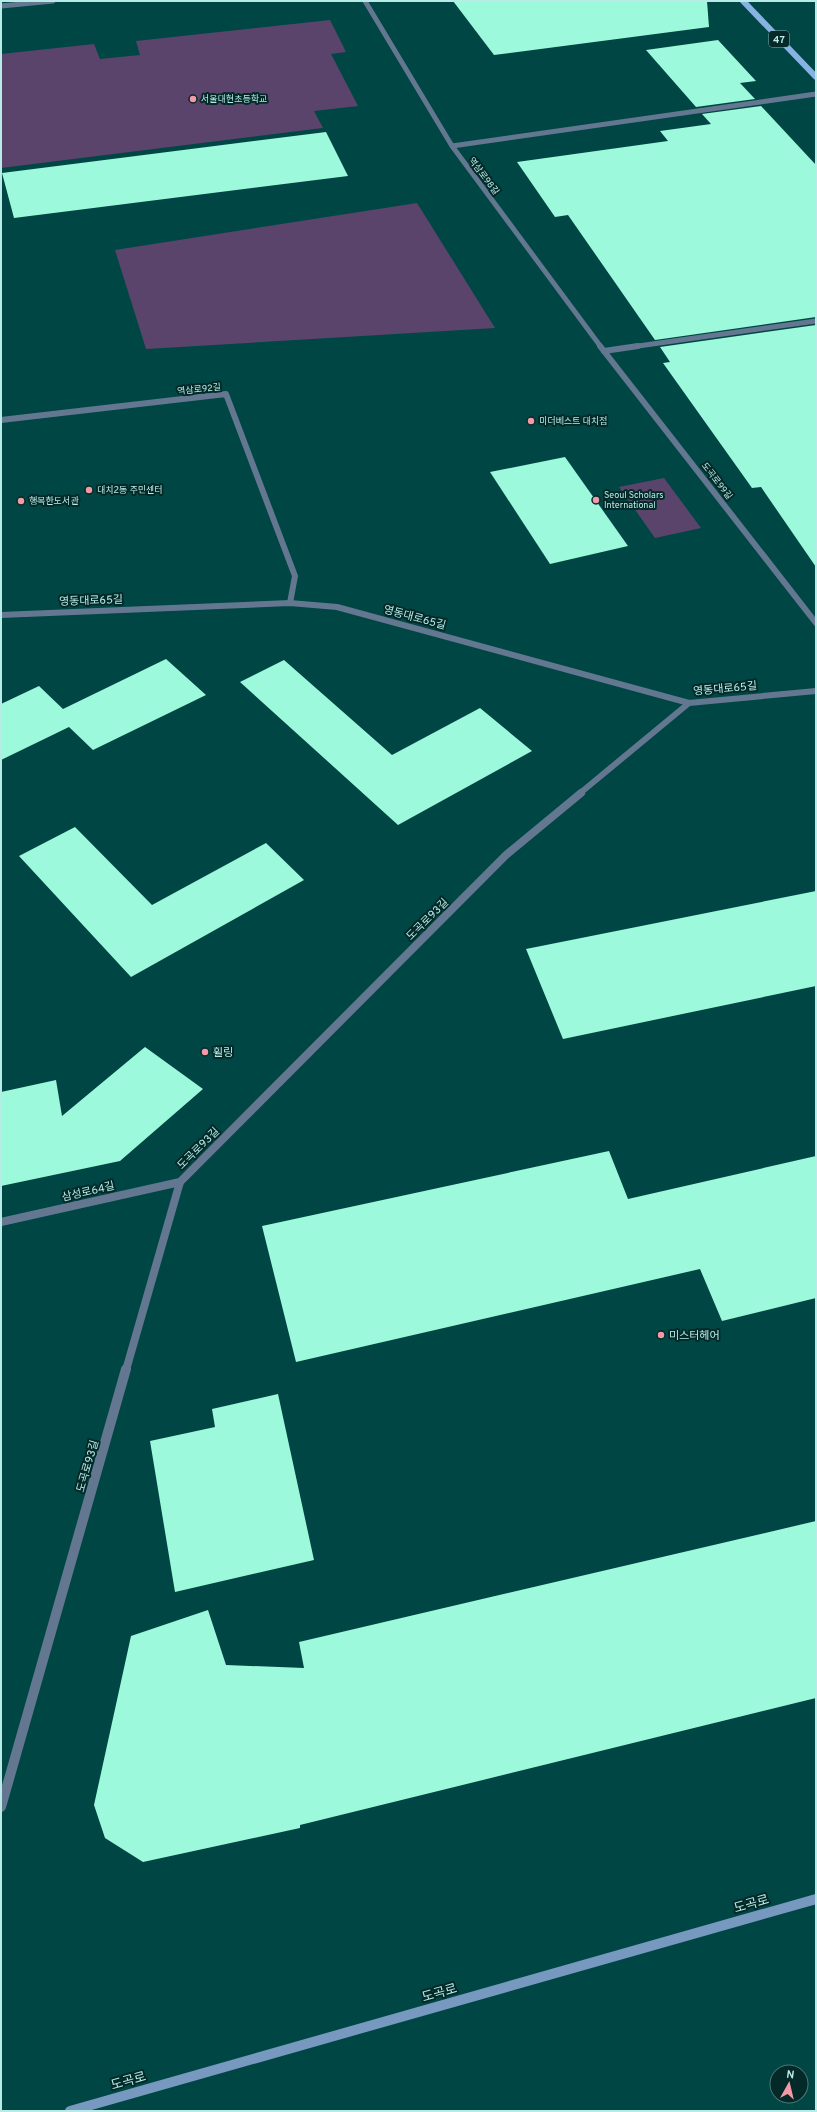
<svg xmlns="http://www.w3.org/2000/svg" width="817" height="2112" font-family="Overpass,'Noto Sans KR',sans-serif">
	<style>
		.green { fill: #5b446b }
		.building { fill: #9df9db }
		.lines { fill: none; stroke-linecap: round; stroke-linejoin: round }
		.minor-far3 { stroke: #637890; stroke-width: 5 }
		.minor-far2 { stroke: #637890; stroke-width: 6 }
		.minor-far1 { stroke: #637890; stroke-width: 8 }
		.minor { stroke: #637890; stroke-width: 10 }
		.secondary { stroke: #7799bf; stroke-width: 10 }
		.primary { stroke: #87b3e3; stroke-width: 6 }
		.poi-dot { fill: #f49aa6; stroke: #032928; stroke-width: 1.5 }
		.labels { text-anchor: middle; stroke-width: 4; stroke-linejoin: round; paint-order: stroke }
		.far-poi-label { font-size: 9px; fill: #b8ebe7; stroke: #032928; text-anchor: start }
		.far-street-label { font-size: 9px; fill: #b8ebe7; stroke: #032928 }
		.shield { fill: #032928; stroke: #82b1ae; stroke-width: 1 }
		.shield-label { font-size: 10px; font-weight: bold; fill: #b8ebe7 }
		.street-label { font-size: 11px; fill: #b8ebe7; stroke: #032928 }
		.poi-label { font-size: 11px; fill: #b8ebe7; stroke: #032928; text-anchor: start }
		.near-street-label { font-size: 13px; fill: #b8ebe7; stroke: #032928 }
	</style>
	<rect width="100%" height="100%" fill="#004644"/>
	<g class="green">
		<path d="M330 20 346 52 331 54 358 106 314 111 323 128 1 168V54L94 44 100 59 140 55 136 41Z"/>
		<path d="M417 203 495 328 146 349 115 250Z"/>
		<path d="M664 478 701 528 655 538 619 487Z"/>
	</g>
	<g class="building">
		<path d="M453 1H707L709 27 494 55Z"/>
		<path d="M718 40 756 81 740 83 755 99 696 107 646 50Z"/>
		<path d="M761 106 816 165V317L655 340 568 215 555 217 517 162 668 141 660 131 711 124 702 114Z"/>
		<path d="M326 132 348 176 14 218 2 173Z"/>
		<path d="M816 325V567L761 487 752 488 663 363 670 362 660 347Z"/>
		<path d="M565 457 628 546 550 564 490 472Z"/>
		<path d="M166 659 206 695 93 750 69 727 1 760V704L39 686 63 709Z"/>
		<path d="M284 660 392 755 480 708 532 751 398 825 240 682Z"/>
		<path d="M75 827 152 905 266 843 304 880 131 977 19 856Z"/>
		<path d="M816 891V986L563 1039 526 949Z"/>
		<path d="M145 1047 203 1089 120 1161 1 1186V1092L56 1080 62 1116Z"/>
		<path d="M609 1151 628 1199 816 1156V1298L722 1321 700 1269 296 1362 262 1226Z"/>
		<path d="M278 1394 314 1560 175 1592 150 1441 215 1427 212 1409Z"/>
		<path d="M816 1521V1698L300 1825V1828L143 1862 105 1838 94 1805 131 1636 208 1610 226 1665 304 1668 299 1642Z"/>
	</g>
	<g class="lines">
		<g class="minor-far3">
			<path d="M365 1 452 146 601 347"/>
			<path d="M1 6 53 1"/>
			<path d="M452 146 816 94"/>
			<path d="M631 347 816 321"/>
		</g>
		<g class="minor-far2">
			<path d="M600 346 816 623"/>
			<path d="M604 351 638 346"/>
			<path d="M1 420 226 394 295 576 290 603"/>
			<path d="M1 615 290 603 337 607 689 703 816 691"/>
			<path d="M579 794 689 703"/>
		</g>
		<g class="minor-far1">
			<path d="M1 1222 180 1182"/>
			<path d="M126 1370 180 1182 506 855 581 793"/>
		</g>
		<path class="minor" d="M1 1807 126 1369"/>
		<path class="secondary" d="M70 2111 816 1899"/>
		<path class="primary" d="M743 1 816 77"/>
	</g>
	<g class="poi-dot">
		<circle cx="193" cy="99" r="4"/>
		<circle cx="531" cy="421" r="4"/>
		<circle cx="89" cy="490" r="4"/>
		<circle cx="596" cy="500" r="4"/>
		<circle cx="21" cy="501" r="4"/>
		<circle cx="205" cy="1052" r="4"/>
		<circle cx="661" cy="1335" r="4"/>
	</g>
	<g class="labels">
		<g class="far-poi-label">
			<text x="201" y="102">서울대현초등학교</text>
			<text x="539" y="424">미더베스트 대치점</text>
			<text x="97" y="493">대치2동 주민센터</text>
			<text x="604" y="498">Seoul Scholars<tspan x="604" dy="10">International</tspan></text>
			<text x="29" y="504">행복한도서관</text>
		</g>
		<g class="far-street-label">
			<text transform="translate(484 176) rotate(53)" y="3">역삼로98길</text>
			<text transform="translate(199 389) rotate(-6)" y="3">역삼로92길</text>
			<text transform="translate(717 481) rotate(52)" y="3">도곡로99길</text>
		</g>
		<rect class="shield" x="769" y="31" width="20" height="16" rx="3"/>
		<g class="shield-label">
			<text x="779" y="43">47</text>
		</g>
		<g class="street-label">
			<text transform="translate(91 600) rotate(-2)" y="4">영동대로65길</text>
			<text transform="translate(415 617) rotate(15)" y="4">영동대로65길</text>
			<text transform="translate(725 688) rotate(-5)" y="4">영동대로65길</text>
			<text transform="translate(427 919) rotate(-45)" y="4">도곡로93길</text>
			<text transform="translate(198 1148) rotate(-45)" y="4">도곡로93길</text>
			<text transform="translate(88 1191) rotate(-13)" y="4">삼성로64길</text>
			<text transform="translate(87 1466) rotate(-74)" y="4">도곡로93길</text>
		</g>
		<g class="poi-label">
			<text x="213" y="1056">휠링</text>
			<text x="669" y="1339">미스터헤어</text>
		</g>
		<g class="near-street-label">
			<text transform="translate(751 1903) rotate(-16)" y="5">도곡로</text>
			<text transform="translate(439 1992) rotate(-16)" y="5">도곡로</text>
			<text transform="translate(128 2080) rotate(-16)" y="5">도곡로</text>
		</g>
	</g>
	<rect width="817" height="2112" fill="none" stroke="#b8ebe7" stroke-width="4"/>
	<g transform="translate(789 2084) rotate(8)"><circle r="19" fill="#032928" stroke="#4b7774"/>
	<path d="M0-3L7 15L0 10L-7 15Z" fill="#f49aa6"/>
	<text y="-6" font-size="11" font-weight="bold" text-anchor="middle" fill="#b8ebe7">N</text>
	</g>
</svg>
